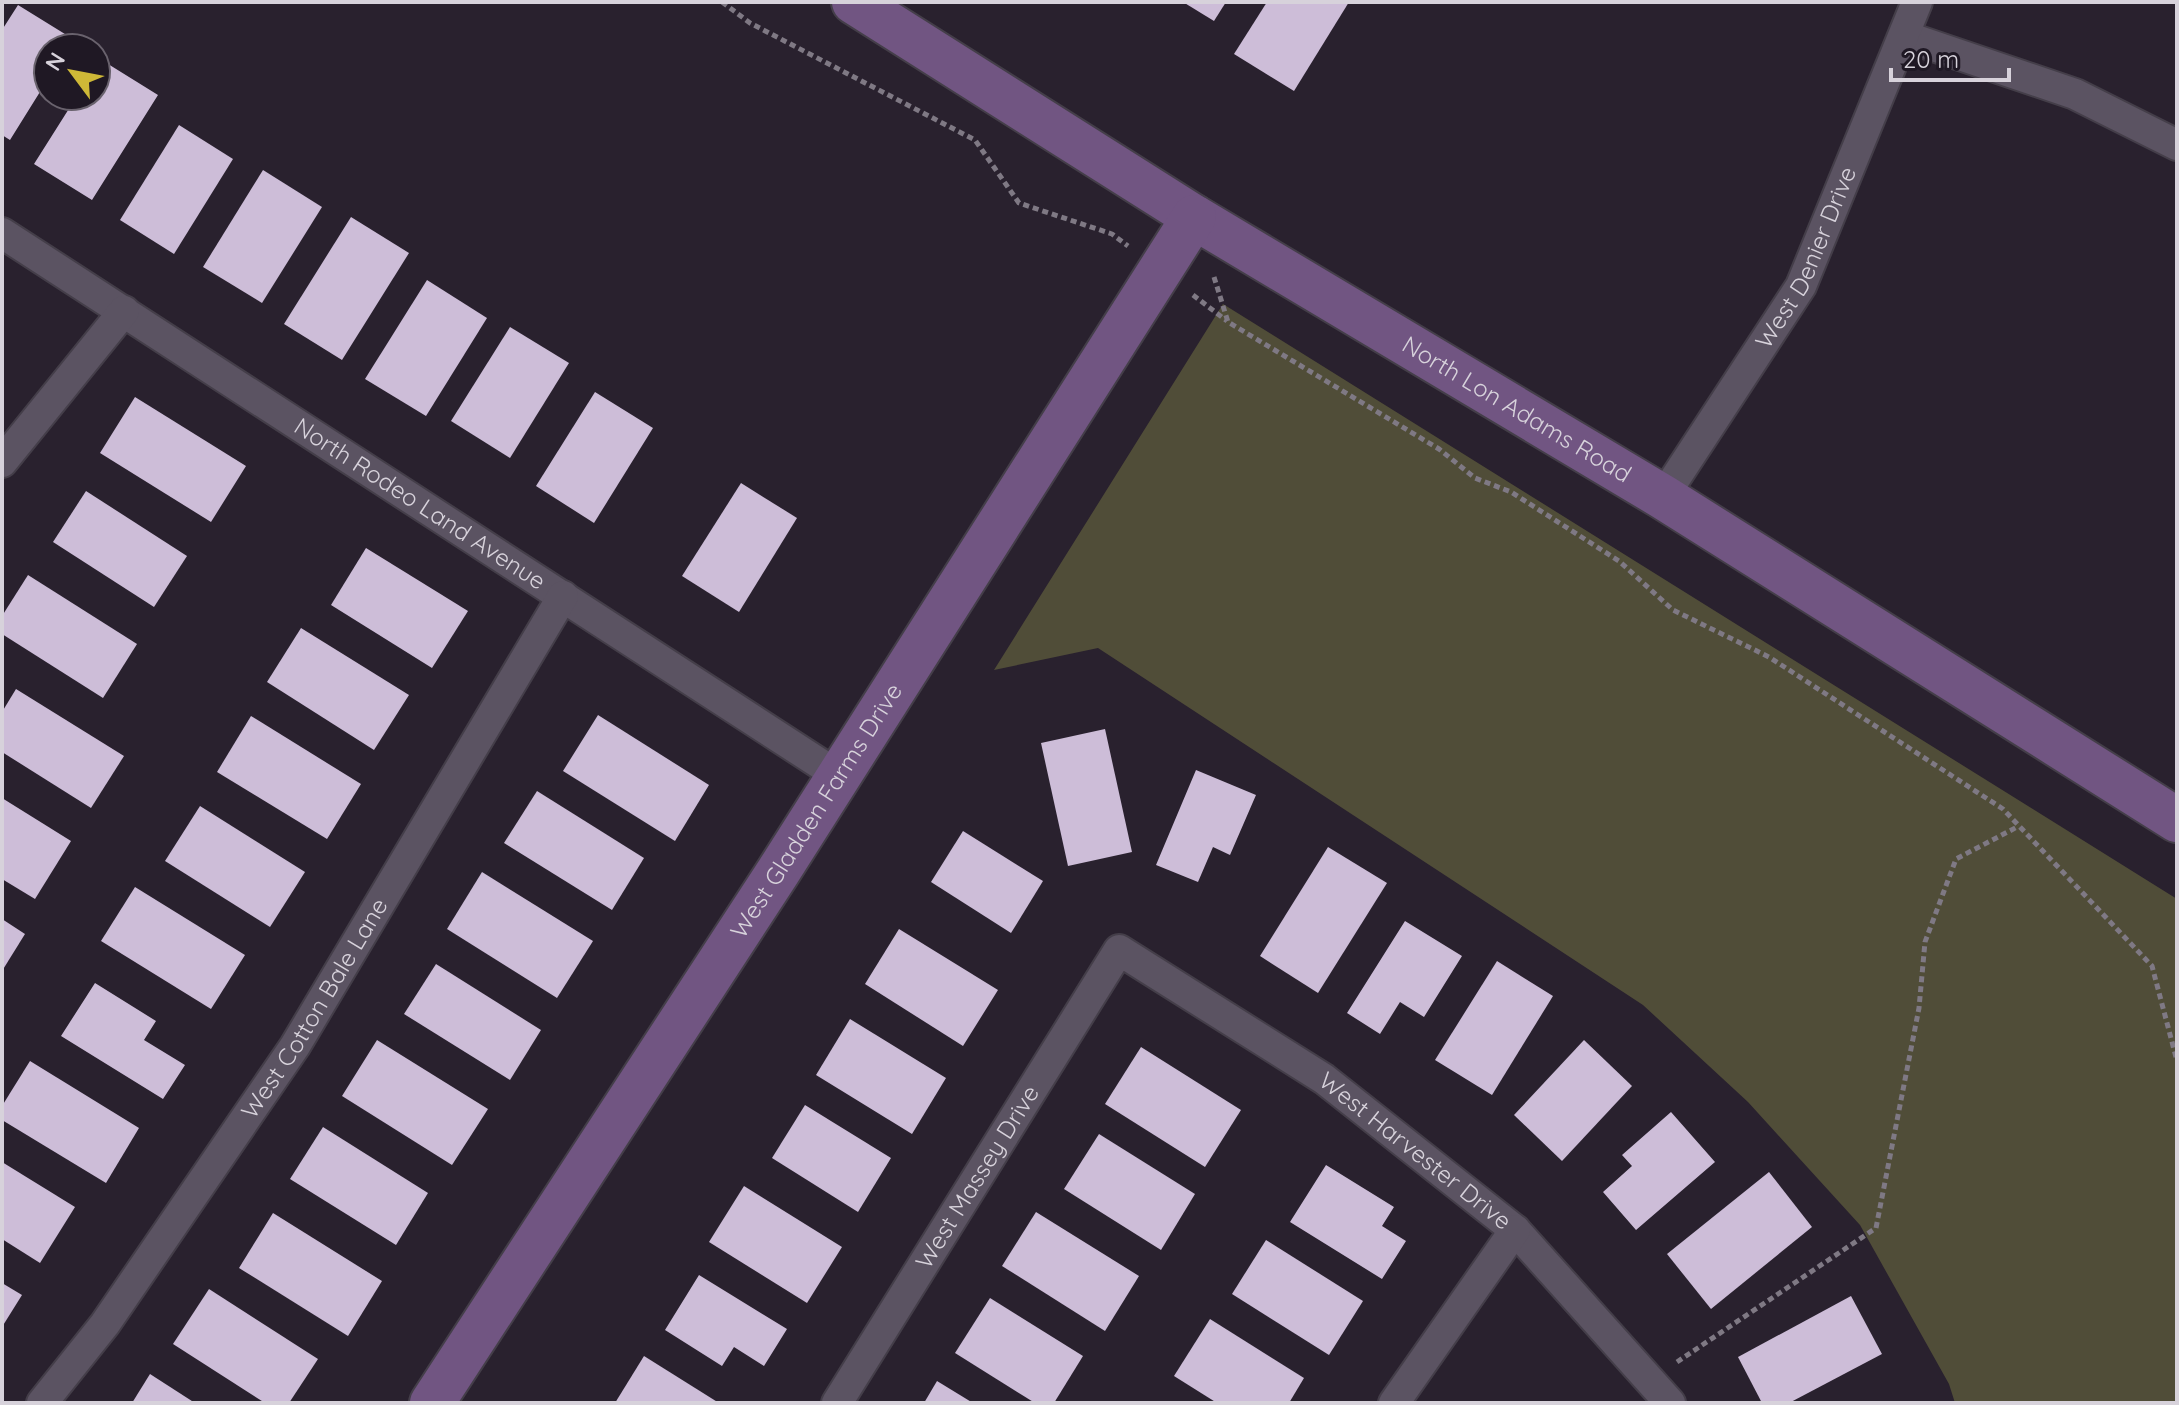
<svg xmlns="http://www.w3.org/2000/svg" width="2179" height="1405" font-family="Quicksand,sans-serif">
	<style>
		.green { fill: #504d38 }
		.building { fill: #cdbdd8 }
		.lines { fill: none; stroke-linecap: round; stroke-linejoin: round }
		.street-casing { stroke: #443e49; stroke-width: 34 }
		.secondary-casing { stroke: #443e49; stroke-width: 48 }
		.path { stroke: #7f7984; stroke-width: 5; stroke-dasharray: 6 4; stroke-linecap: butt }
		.street { stroke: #5b5362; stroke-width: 30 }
		.secondary { stroke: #715582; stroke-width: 44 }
		.labels { text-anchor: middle; stroke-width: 8; stroke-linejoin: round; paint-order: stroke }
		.street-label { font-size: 24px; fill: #d7d2db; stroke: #1f1824 }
	</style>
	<rect width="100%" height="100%" fill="#29212e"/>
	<path class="green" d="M1223 304 2177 899V1403H1955L1949 1384 1860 1225 1748 1102 1643 1005 1098 648 994 670Z"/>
	<g class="building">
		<path d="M1183 2H1226L1214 21Z"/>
		<path d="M1267 2H1349L1294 91 1234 54Z"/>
		<path d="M18 5 73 39 67 48H48V79L10 140 2 135V30Z"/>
		<path d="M100 59 158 95 92 200 34 164 77 96H96V65Z"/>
		<path d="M179 125 233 159 174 254 120 220Z"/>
		<path d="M263 170 322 207 262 303 203 267Z"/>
		<path d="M351 217 409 253 342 360 284 324Z"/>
		<path d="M427 280 487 318 426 416 365 379Z"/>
		<path d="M510 327 569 363 510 458 451 421Z"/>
		<path d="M595 392 653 428 594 523 536 486Z"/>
		<path d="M135 397 246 466 211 522 100 453Z"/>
		<path d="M741 483 797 518 739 612 682 576Z"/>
		<path d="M86 491 187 556 154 607 53 542Z"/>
		<path d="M366 548 468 611 432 668 331 605Z"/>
		<path d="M28 575 137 644 103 698 2 634V616Z"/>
		<path d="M301 628 409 695 374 750 267 682Z"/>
		<path d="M16 689 124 756 91 808 2 752V712Z"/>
		<path d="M598 715 709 785 675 841 563 771Z"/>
		<path d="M251 716 361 784 327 839 217 772Z"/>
		<path d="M1105 729 1132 852 1068 866 1041 743Z"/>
		<path d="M1196 770 1256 795 1230 855 1213 847 1198 882 1156 865Z"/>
		<path d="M537 791 644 858 612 910 504 843Z"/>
		<path d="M2 798 71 841 35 899 2 879Z"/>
		<path d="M200 806 305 872 270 927 165 861Z"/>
		<path d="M963 831 1043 881 1011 933 931 882Z"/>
		<path d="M1328 847 1387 883 1318 993 1260 956Z"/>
		<path d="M482 872 593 941 557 998 447 929Z"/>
		<path d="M135 887 245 955 211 1009 101 941Z"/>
		<path d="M2 919 25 934 2 971Z"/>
		<path d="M1405 921 1462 956 1424 1017 1400 1002 1380 1034 1347 1013Z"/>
		<path d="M899 929 998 990 963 1046 865 984Z"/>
		<path d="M1497 961 1553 996 1492 1095 1435 1060Z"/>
		<path d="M436 964 541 1030 510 1080 404 1014Z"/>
		<path d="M95 983 156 1021 144 1040 185 1065 163 1099 61 1036Z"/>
		<path d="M850 1019 946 1078 912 1134 816 1075Z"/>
		<path d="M377 1040 488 1109 452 1165 342 1096Z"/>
		<path d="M1584 1040 1632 1086 1562 1161 1514 1115Z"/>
		<path d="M1141 1047 1241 1110 1205 1167 1105 1104Z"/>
		<path d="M30 1061 139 1128 106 1183 2 1120V1106Z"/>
		<path d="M805 1105 891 1158 858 1212 772 1158Z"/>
		<path d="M1671 1112 1715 1162 1636 1230 1603 1192 1632 1166 1622 1155Z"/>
		<path d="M323 1127 428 1193 396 1245 290 1179Z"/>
		<path d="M1099 1134 1195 1194 1161 1250 1064 1189Z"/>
		<path d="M2 1162 75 1207 40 1263 2 1239Z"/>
		<path d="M1326 1165 1394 1207 1382 1226 1406 1241 1382 1279 1290 1222Z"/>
		<path d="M1769 1172 1812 1227 1711 1309 1667 1254Z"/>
		<path d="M744 1186 842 1247 807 1303 709 1242Z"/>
		<path d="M1036 1212 1139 1276 1105 1331 1002 1266Z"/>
		<path d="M273 1213 382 1281 348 1336 239 1268Z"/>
		<path d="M1266 1240 1363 1301 1329 1355 1232 1294Z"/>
		<path d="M699 1275 787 1329 764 1366 734 1347 722 1366 665 1330Z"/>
		<path d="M2 1283 22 1295 2 1327Z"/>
		<path d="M209 1289 318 1359 289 1403H265L173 1344Z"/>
		<path d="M1851 1296 1882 1354 1789 1403H1762L1738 1357Z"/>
		<path d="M990 1298 1083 1356 1054 1403H1035L955 1353Z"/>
		<path d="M1210 1319 1304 1378 1289 1403H1217L1174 1376Z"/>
		<path d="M644 1356 719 1403H615Z"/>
		<path d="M150 1374 195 1403H132Z"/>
		<path d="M937 1381 973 1403H924Z"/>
	</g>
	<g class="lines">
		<g class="street-casing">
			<g id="street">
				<path d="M1904 36 2075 94 2177 145"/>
				<path id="s1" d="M2 233 839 776"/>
				<path d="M2 462 124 311"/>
				<path id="s2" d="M1663 497 1801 286 1917 2"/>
				<path id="s3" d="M42 1403 105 1324 295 1046 563 596"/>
				<path id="s4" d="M837 1403 1119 950 1324 1079 1515 1230 1670 1403"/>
				<path d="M1394 1403 1515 1230"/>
			</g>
		</g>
		<g class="secondary-casing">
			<g id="secondary">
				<path id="s5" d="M854 2 1194 217 1663 497 2177 820"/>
				<path id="s6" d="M432 1403 778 872 1194 217"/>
			</g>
		</g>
		<g class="path">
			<path d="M722 2 750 23 975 140 1019 203 1112 234 1128 246"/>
			<path d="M1214 277 1228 322 1439 449 1475 478 1511 492 1619 561 1673 610 1769 657 2003 809 2152 966 2177 1061"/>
			<path d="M1193 295 1227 321"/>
			<path d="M1677 1362 1876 1228 1919 1008 1925 942 1956 859 2019 826"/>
		</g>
		<use href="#street" class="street"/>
		<use href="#secondary" class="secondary"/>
	</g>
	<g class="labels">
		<g class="street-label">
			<text dy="8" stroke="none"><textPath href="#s2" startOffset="280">West Denier Drive</textPath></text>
			<text dy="8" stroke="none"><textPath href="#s5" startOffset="778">North Lon Adams Road</textPath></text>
			<text dy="8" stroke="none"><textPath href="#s1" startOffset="498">North Rodeo Land Avenue</textPath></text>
			<text dy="8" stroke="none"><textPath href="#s6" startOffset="706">West Gladden Farms Drive</textPath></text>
			<text dy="8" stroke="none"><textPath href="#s3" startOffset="480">West Cotton Bale Lane</textPath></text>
			<text dy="8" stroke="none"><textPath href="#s4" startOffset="892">West Harvester Drive</textPath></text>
			<text dy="8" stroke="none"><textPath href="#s4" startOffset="266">West Massey Drive</textPath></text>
		</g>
	</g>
	<rect width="2179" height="1405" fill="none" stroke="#d7d2db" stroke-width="8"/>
	<g transform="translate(72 72) rotate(302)"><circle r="38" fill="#1f1824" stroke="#69626d" stroke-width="2"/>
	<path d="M0-6L14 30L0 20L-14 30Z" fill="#ceb837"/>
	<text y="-12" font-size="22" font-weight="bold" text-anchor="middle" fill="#d7d2db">N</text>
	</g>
	<path d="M1891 68v12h118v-12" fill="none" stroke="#d7d2db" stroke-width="4"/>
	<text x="1903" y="68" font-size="24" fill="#d7d2db" stroke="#1f1824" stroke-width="6" paint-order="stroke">20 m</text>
</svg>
